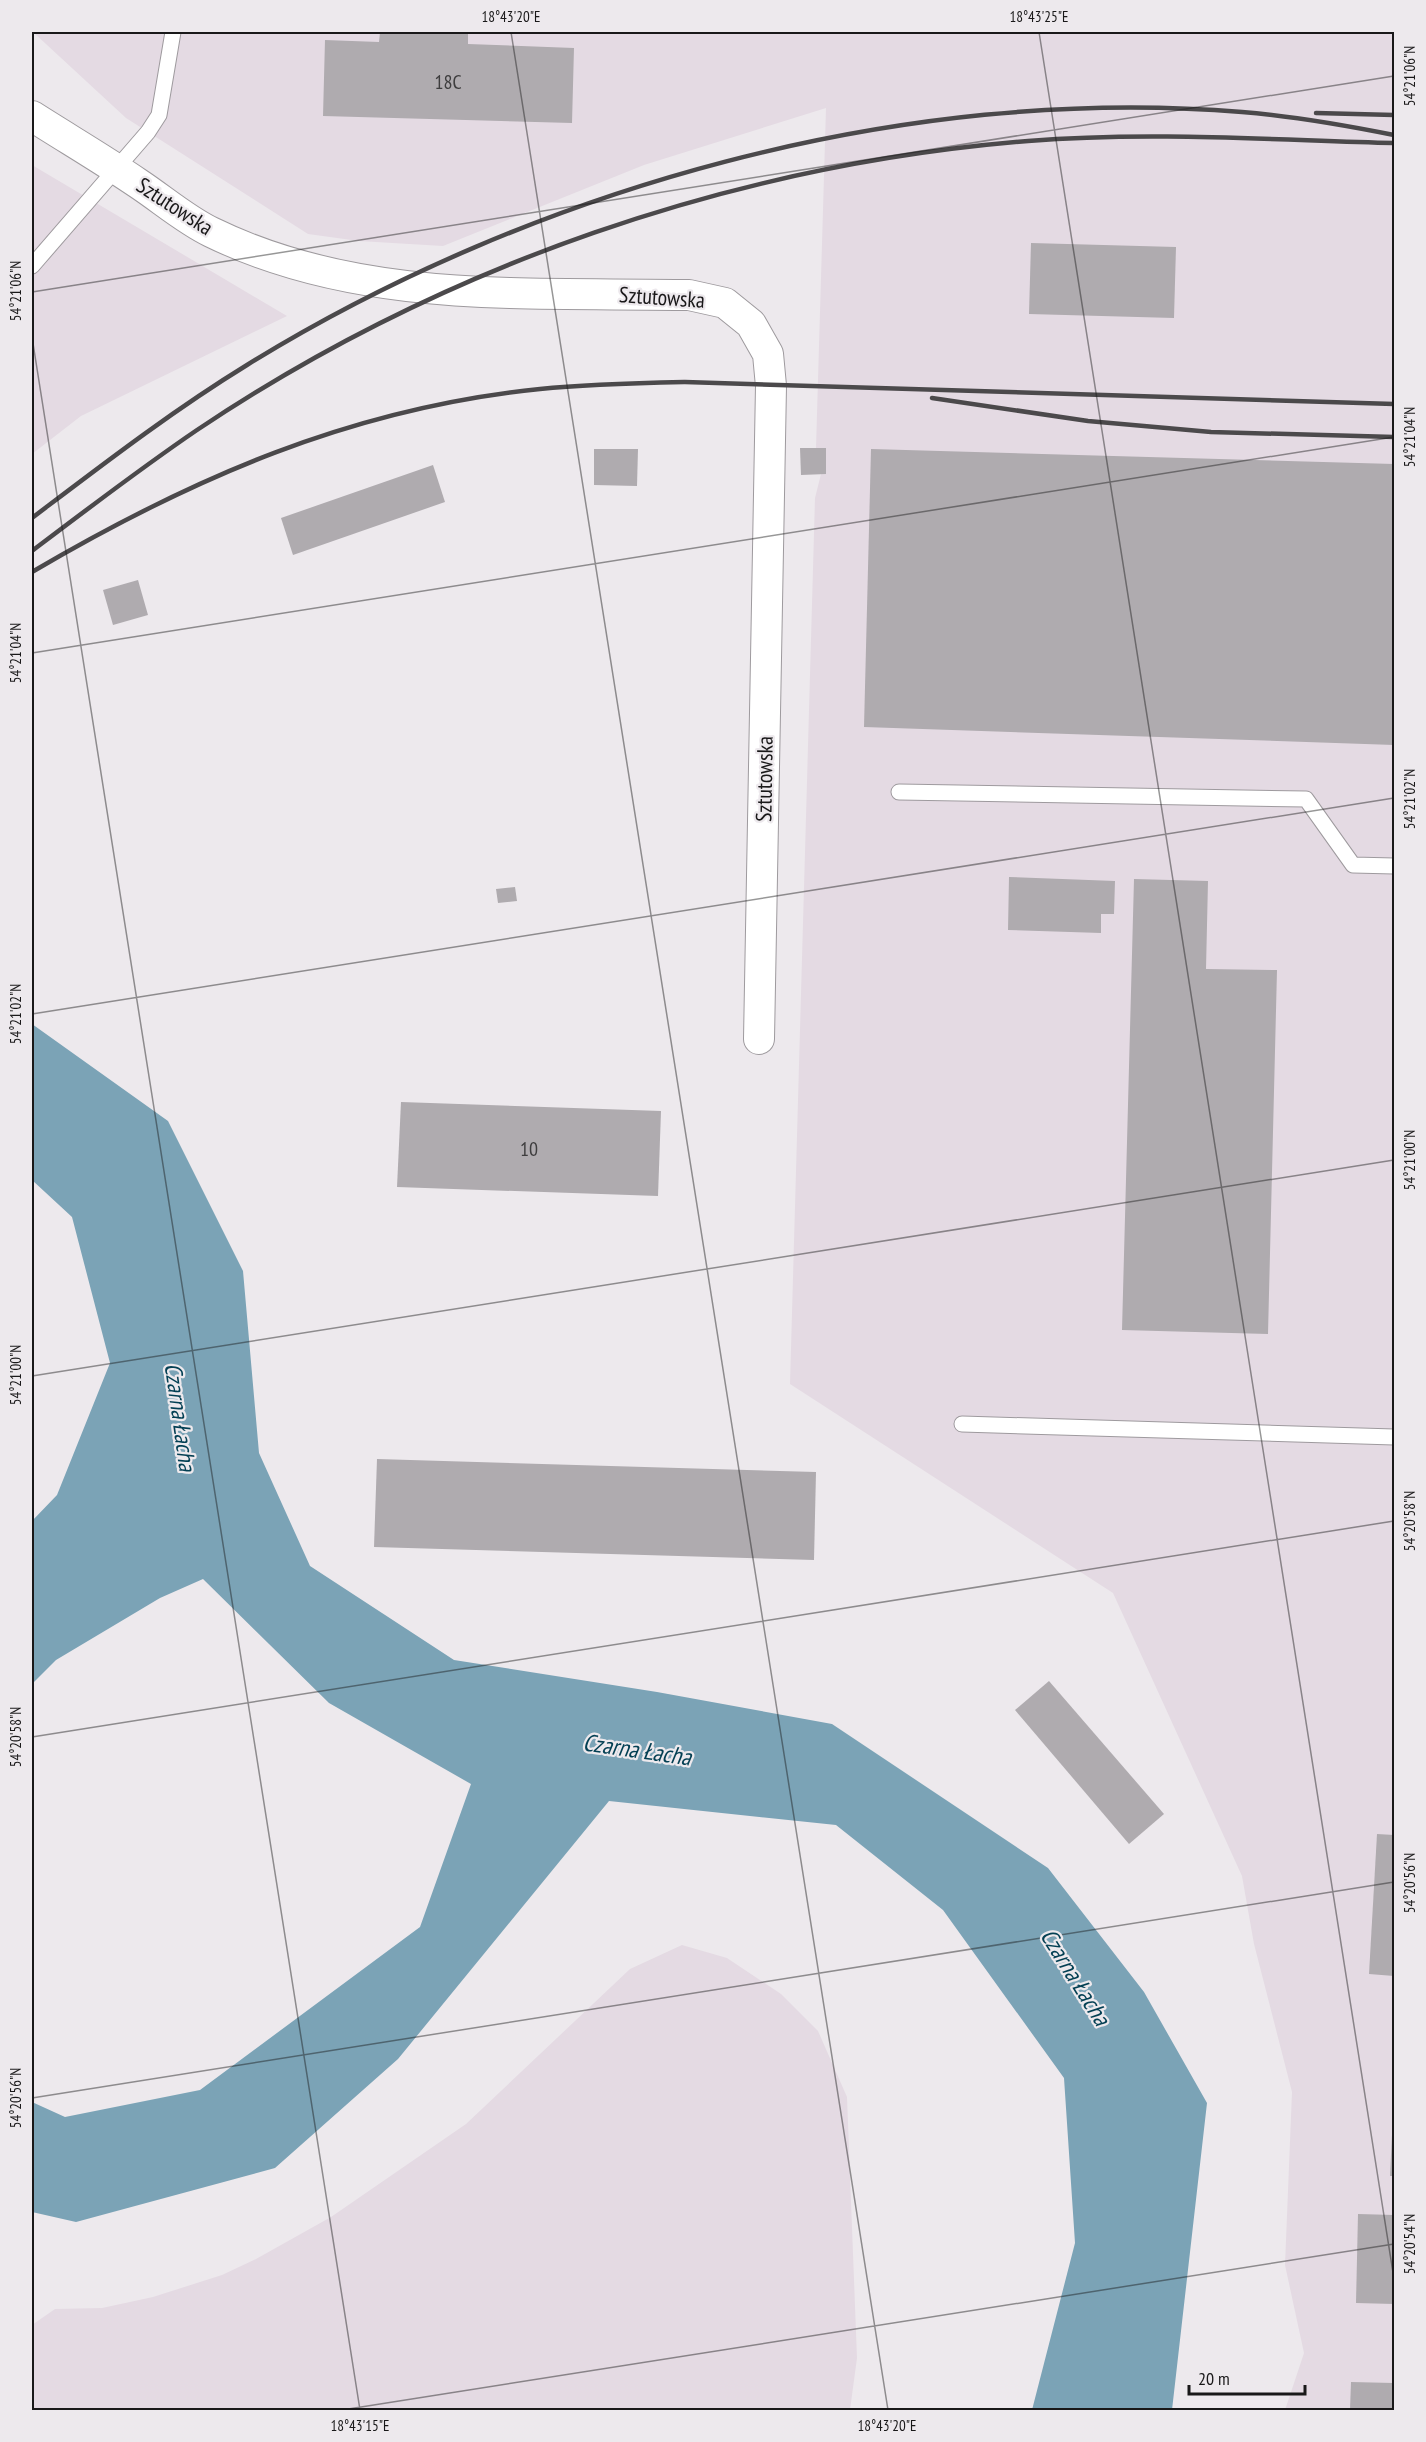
<svg xmlns="http://www.w3.org/2000/svg" width="1426" height="2442" font-family="'PT Sans Narrow',sans-serif">
	<style>
		.built { fill: #e4dae3 }
		.water { fill: #7ba3b6 }
		.building { fill: #afabaf }
		.lines { fill: none; stroke-linecap: round; stroke-linejoin: round }
		.lane-casing { stroke: #9e9a9e; stroke-width: 17 }
		.street-casing { stroke: #9e9a9e; stroke-width: 32 }
		.lane { stroke: #fff; stroke-width: 15 }
		.street { stroke: #fff; stroke-width: 30 }
		.rail { stroke: #4b494b; stroke-width: 4.5 }
		.ticks { fill: none; stroke: #191819; stroke-width: 1.5; stroke-opacity: 0.45 }
		.labels { text-anchor: middle; stroke-width: 4.5; stroke-linejoin: round; paint-order: stroke }
		.number-label { font-size: 20px; fill: #3e3d3e }
		.street-label { font-size: 22px; fill: #191819; stroke: #ede9ed }
		.water-label { font-size: 24px; font-style: italic; fill: #033f53; stroke: #ede9ed }
		.neatline { fill: none; stroke: #191819; stroke-width: 2 }
		.ticks-label { font-size: 15px; text-anchor: middle; fill: #191819 }
	</style>
	<rect width="100%" height="100%" fill="#ede9ed"/>
	<g class="built">
		<path d="M33 32H1394V2410H1285L1304 2353 1285 2265 1292 2092 1254 1944 1242 1876 1113 1593 790 1384 815 498 821 474H826V448H816L826 108 644 165 443 246 359 241 308 234 126 118Z"/>
		<path d="M32 165 287 316 81 416 32 454Z"/>
		<path d="M682 1945 727 1958 781 1994 818 2031 847 2097 857 2358 850 2410H32V2325L55 2309 102 2308 153 2297 222 2275 256 2259 331 2217 466 2124 630 1969Z"/>
	</g>
	<path class="water" d="M32 1024 168 1121 243 1271 259 1453 310 1566 454 1660 657 1692 832 1724 1048 1868 1144 1992 1207 2103 1172 2410H1032L1075 2243 1064 2078 943 1910 836 1825 609 1801 398 2059 275 2168 76 2222 32 2212V2102L65 2117 200 2090 420 1927 471 1784 329 1703 203 1579 160 1598 56 1660 32 1684V1521L57 1495 110 1363 72 1217 32 1180Z"/>
	<g class="building">
		<path d="M380 32H468V44L574 48 572 123 323 116 325 40 379 42Z"/>
		<path d="M1031 243 1176 247 1174 318 1029 314Z"/>
		<path d="M800 448H826V474L801 475Z"/>
		<path d="M594 449H638L637 486 594 485Z"/>
		<path d="M871 449 1394 464V745L864 727Z"/>
		<path d="M433 465 445 502 293 555 281 518Z"/>
		<path d="M138 580 148 615 113 625 103 590Z"/>
		<path d="M1009 877 1115 881 1114 914H1101V933L1008 930Z"/>
		<path d="M1134 879 1208 881 1206 969 1277 970 1268 1334 1122 1330Z"/>
		<path d="M515 887 517 901 498 903 496 889Z"/>
		<path d="M401 1102 661 1111 658 1196 397 1187Z"/>
		<path d="M377 1459 816 1472 814 1560 374 1547Z"/>
		<path d="M1049 1681 1164 1814 1129 1844 1015 1710Z"/>
		<path d="M1377 1834 1394 1835V1976L1369 1974Z"/>
		<path d="M1393 2114 1394 2115V2176H1390Z"/>
		<path d="M1358 2214 1394 2215V2304L1356 2303Z"/>
		<path d="M1351 2382 1394 2383V2410H1350Z"/>
	</g>
	<g class="lines">
		<g class="lane-casing">
			<g id="lane">
				<path d="M32 266 148 132 159 115 173 32"/>
				<path d="M899 792 1306 799 1353 865 1394 866"/>
				<path d="M962 1424 1394 1437"/>
			</g>
		</g>
		<g class="street-casing">
			<path id="street" d="M32 116C68 139 104 160 139 184 163 200 186 220 211 232 360 305 528 292 689 295L725 303 751 324 768 354 771 386 759 1039"/>
		</g>
		<use href="#lane" class="lane"/>
		<use href="#street" class="street"/>
		<g class="rail">
			<path d="M1316 113 1394 115"/>
			<path d="M932 398 1088 421 1211 432 1394 437"/>
			<path d="M32 518C102 465 172 411 247 365 533 188 905 84 1242 112 1293 116 1344 125 1394 135"/>
			<path d="M32 551C86 510 141 468 197 430 443 265 733 165 1028 141 1149 131 1273 140 1394 143"/>
			<path d="M32 572C192 478 352 408 540 389 588 384 637 383 685 382L1394 404"/>
		</g>
	</g>
	<path class="ticks" d="M511 32 888 2410M1039 32 1394 2279M32 292 1394 76M32 337 360 2410M32 653 1394 437M32 1014 1394 798M32 1376 1394 1160M32 1737 1394 1521M32 2098 1394 1882M342 2410 1394 2244"/>
	<g class="labels">
		<g class="number-label">
			<text x="448" y="89">18C</text>
			<text x="529" y="1156">10</text>
		</g>
		<g class="street-label">
			<text transform="translate(175 206) rotate(33)" y="8">Sztutowska</text>
			<text transform="translate(662 297) rotate(4)" y="8">Sztutowska</text>
			<text transform="translate(764 779) rotate(-89)" y="8">Sztutowska</text>
		</g>
		<g class="water-label">
			<text transform="translate(180 1417) rotate(82)" y="8">Czarna Łacha</text>
			<text transform="translate(637 1750) rotate(8)" y="8">Czarna Łacha</text>
			<text transform="translate(1075 1977) rotate(58)" y="8">Czarna Łacha</text>
		</g>
	</g>
	<rect width="1426" height="2442" fill="none" stroke="#ede9ed" stroke-width="66"/>
	<path d="M1189 2385v9h116v-9" fill="none" stroke="#191819" stroke-width="3"/>
	<text x="1198" y="2385" font-size="18" fill="#191819" stroke="#ede9ed" stroke-width="4.5" paint-order="stroke">20 m</text>
	<rect x="33" y="33" width="1360" height="2376" class="neatline"/>
	<g class="ticks-label">
		<text x="511" y="22">18°43'20"E</text>
		<text x="1039" y="22">18°43'25"E</text>
		<text transform="translate(1410 76) rotate(-90)" y="5">54°21'06"N</text>
		<text transform="translate(16 291) rotate(-90)" y="5">54°21'06"N</text>
		<text transform="translate(1410 437) rotate(-90)" y="5">54°21'04"N</text>
		<text transform="translate(16 653) rotate(-90)" y="5">54°21'04"N</text>
		<text transform="translate(1410 799) rotate(-90)" y="5">54°21'02"N</text>
		<text transform="translate(16 1014) rotate(-90)" y="5">54°21'02"N</text>
		<text transform="translate(1410 1160) rotate(-90)" y="5">54°21'00"N</text>
		<text transform="translate(16 1375) rotate(-90)" y="5">54°21'00"N</text>
		<text transform="translate(1410 1521) rotate(-90)" y="5">54°20'58"N</text>
		<text transform="translate(16 1737) rotate(-90)" y="5">54°20'58"N</text>
		<text transform="translate(1410 1883) rotate(-90)" y="5">54°20'56"N</text>
		<text transform="translate(16 2098) rotate(-90)" y="5">54°20'56"N</text>
		<text transform="translate(1410 2244) rotate(-90)" y="5">54°20'54"N</text>
		<text x="360" y="2431">18°43'15"E</text>
		<text x="887" y="2431">18°43'20"E</text>
	</g>
</svg>
